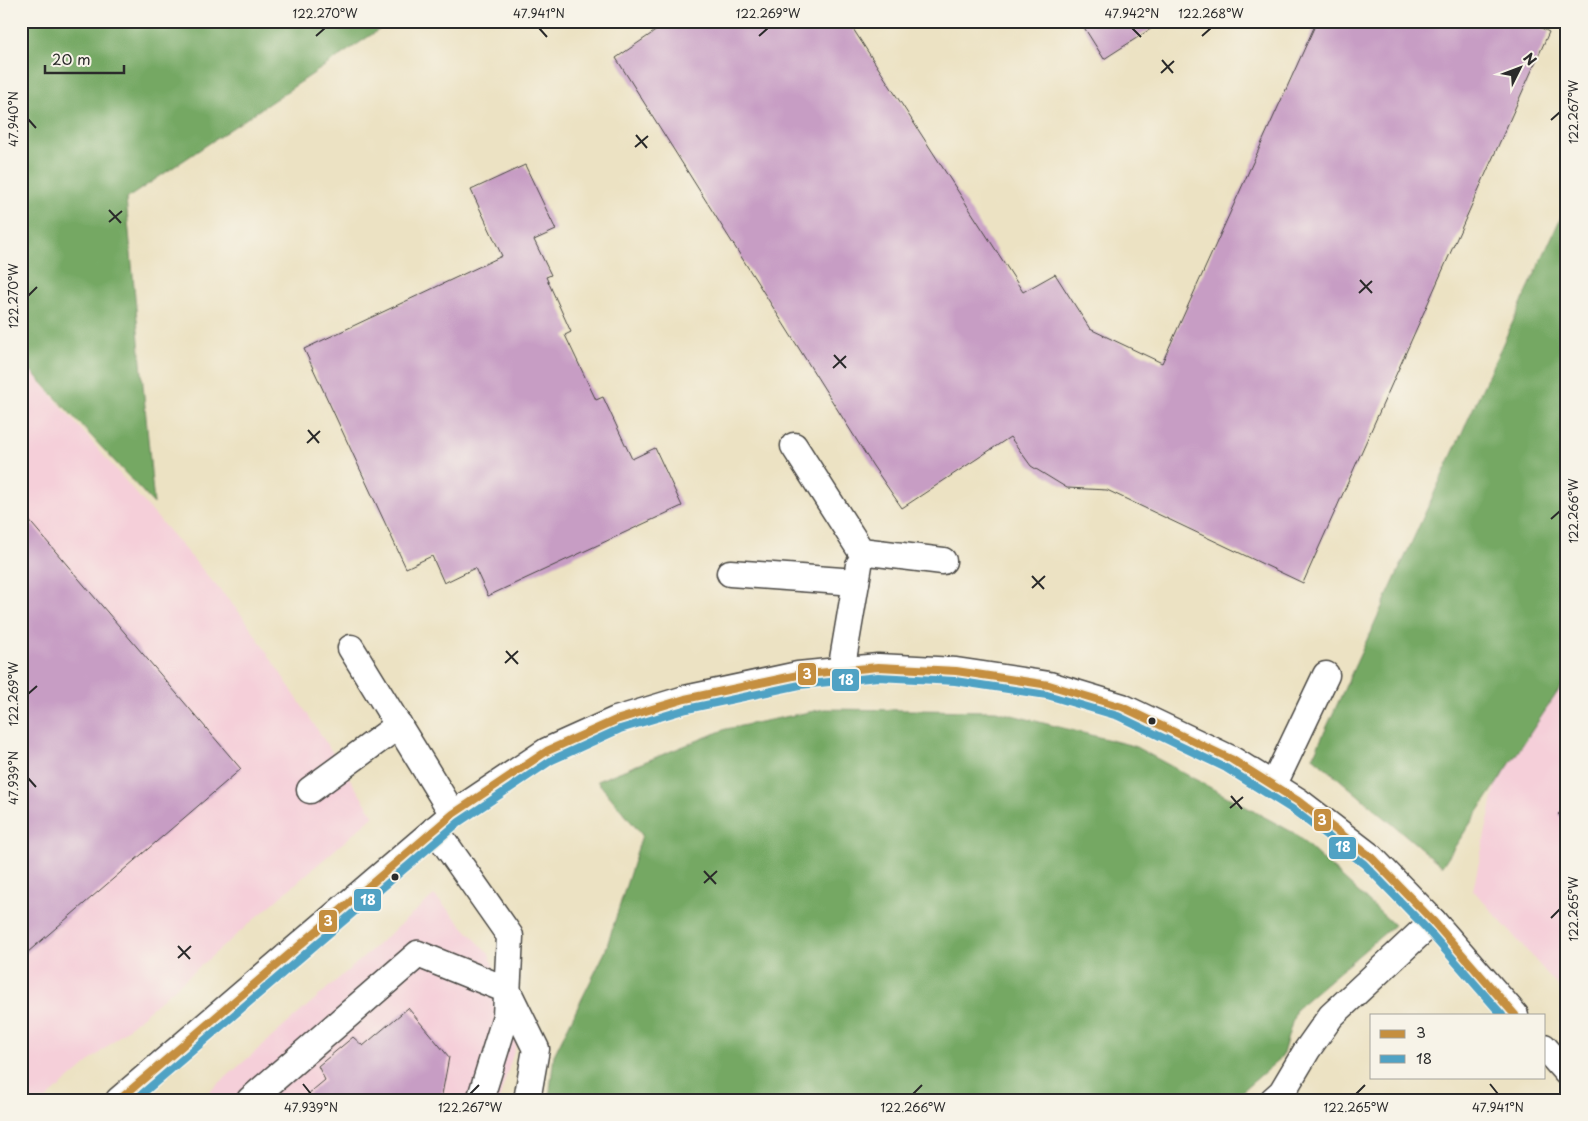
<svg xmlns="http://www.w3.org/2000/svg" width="1588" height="1121" font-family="'Playpen Sans',sans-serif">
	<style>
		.built { fill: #f5cfd9 }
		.forest { fill: #75a864; stroke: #506a48 }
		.building { fill: #c79dc4 }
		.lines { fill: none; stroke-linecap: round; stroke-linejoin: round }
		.minor-casing { stroke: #484642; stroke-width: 29 }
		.minor { stroke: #fff; stroke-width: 26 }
		.bus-1-casing { stroke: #f7f3e8; stroke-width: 11 }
		.bus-2-casing { stroke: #f7f3e8; stroke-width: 11 }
		.bus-1 { stroke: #c58f40; stroke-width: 8 }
		.bus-2 { stroke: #50a2c4; stroke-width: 8 }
		.ticks { fill: none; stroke: #2b2b2b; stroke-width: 2 }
		.bus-dot { fill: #2b2b2b; stroke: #f7f3e8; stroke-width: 2 }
		.line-badge { stroke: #f7f3e8; stroke-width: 2 }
		.badge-label { font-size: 14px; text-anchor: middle; font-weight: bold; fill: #fff }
		.neatline { fill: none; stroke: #2b2b2b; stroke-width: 2 }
		.ticks-label { font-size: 12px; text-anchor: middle; fill: #2b2b2b }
	</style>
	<rect width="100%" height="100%" fill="#f7f3e8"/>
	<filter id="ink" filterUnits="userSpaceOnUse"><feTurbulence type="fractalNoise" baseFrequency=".02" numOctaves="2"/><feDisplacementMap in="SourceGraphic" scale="10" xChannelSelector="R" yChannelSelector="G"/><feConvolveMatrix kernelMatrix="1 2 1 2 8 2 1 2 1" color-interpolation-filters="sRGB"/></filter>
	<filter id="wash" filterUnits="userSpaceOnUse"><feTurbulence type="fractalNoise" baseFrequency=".0096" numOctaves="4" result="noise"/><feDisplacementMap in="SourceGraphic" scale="20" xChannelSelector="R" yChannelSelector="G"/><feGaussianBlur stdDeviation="1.12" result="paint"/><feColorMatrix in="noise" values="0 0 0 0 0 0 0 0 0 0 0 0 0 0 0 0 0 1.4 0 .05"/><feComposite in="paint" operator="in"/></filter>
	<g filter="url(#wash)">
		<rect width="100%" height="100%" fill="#ece2c3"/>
		<g class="built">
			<path d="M21 360 245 619 374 816 45 1100H21Z"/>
			<path d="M1567 640V996L1473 890 1521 669Z"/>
			<path d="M434 895 489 954 519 1035 499 1100H200Z"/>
		</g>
		<g class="forest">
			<path d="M21 21H392L126 199 154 504 21 360Z"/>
			<path d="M1567 204V678L1442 866 1313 757Z"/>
			<path d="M824 709 996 711 1134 746 1294 833 1394 925 1296 1009 1282 1057 1232 1100H549L554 1055 605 952 642 835 597 781 726 729Z"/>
		</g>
		<g id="blocks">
			<g class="building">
				<path d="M670 21H848L1023 292 1055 274 1090 329 1162 363 1317 21H1528L1549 32 1303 583 1107 490 1067 488 1031 466 1010 437 902 508 873 466 616 58Z"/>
				<path d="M1080 21H1163L1104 59Z"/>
				<path d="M525 165 556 230 534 240 551 275 546 277 571 332 565 335 596 400 603 397 632 459 655 448 682 506 488 596 475 568 444 583 432 556 406 568 304 349 502 256 471 190Z"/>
				<path d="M21 511 241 769 21 958Z"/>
				<path d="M1567 807V823L1558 814Z"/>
				<path d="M408 1008 449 1057 441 1100H301L325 1080 318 1066 353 1037 363 1046Z"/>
			</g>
		</g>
	</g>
	<g filter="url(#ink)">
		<use href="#blocks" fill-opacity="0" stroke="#484642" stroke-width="1"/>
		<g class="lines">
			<g class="minor-casing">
				<g id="minor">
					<path d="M794 446 861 551 943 561"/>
					<path d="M730 573 856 582"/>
					<path d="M351 648 453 814"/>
					<path d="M841 671 859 565"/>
					<path d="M1273 786 1326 675"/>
					<path d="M310 790 399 725"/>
					<path d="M435 829 510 936 506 1016 480 1100"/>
					<path d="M1544 1047 1567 1073"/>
					<path d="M119 1100 453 814 547 751 616 720 685 699 798 675 878 667 956 671 1049 685 1122 707 1231 759 1298 801 1371 857 1433 921 1515 1015"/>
					<path d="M250 1100 418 954 507 990 536 1049 527 1100"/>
					<path d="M1273 1100 1282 1092 1307 1050 1331 1016 1433 921"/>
				</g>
			</g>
			<use href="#minor" class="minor"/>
			<g class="bus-1-casing">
				<path id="bus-1" d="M119 1100 453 814 547 751 616 720 685 699 798 675 878 667 956 671 1049 685 1122 707 1231 759 1298 801 1371 857 1433 921 1515 1015"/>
			</g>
			<g class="bus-2-casing">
				<path id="bus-2" d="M135 1100 459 822 552 760 620 729 687 709 800 685 878 677 955 681 1047 695 1118 716 1226 768 1292 809 1364 864 1426 928 1502 1015"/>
			</g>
			<use href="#bus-1" class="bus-1"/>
			<use href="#bus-2" class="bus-2"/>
		</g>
	</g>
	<path class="ticks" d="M539 28 547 37M1132 28 1141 37M316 36 325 28M759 36 768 28M1202 36 1211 28M1162 60 1173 73M1161 73 1174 61M28 119 36 128M1551 120 1560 112M636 135 647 148M635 147 648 136M109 210 121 223M109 222 122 211M1360 280 1372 293M1359 293 1372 281M28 296 37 287M834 355 846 368M833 368 846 356M308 430 319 443M307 443 320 431M1551 519 1560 511M1032 576 1044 589M1032 588 1045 576M506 651 518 664M505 663 518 651M28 694 37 686M28 778 36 787M1231 796 1242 809M1230 808 1243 797M704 871 716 884M704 883 717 871M1551 918 1560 909M178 946 190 959M178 958 191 946M303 1084 311 1094M1490 1084 1498 1094M470 1094 479 1085M913 1094 922 1085M1356 1094 1365 1085"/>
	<g class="bus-dot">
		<circle cx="1152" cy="721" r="4.5"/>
		<circle cx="395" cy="877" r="4.5"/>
	</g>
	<g class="line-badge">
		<rect x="797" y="662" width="20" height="24" rx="5" fill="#c58f40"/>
		<rect x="831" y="668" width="29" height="24" rx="5" fill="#50a2c4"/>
		<rect x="1313" y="808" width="19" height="24" rx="5" fill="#c58f40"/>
		<rect x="1328" y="836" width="29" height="24" rx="5" fill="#50a2c4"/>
		<rect x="353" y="888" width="29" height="24" rx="5" fill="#50a2c4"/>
		<rect x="318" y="909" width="20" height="24" rx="5" fill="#c58f40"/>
	</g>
	<g class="badge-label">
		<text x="807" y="679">3</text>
		<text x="846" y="685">18</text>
		<text x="1322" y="825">3</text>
		<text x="1343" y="852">18</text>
		<text x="368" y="905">18</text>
		<text x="328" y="926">3</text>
	</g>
	<rect width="1588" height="1121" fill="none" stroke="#f7f3e8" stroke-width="55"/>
	<rect x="1370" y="1014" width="175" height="65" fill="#f7f3e8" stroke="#a5a39c"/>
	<rect x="1380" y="1030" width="25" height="8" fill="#c58f40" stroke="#a5a39c"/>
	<text x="1416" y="1038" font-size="15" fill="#2b2b2b">3</text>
	<rect x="1380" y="1055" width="25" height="8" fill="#50a2c4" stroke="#a5a39c"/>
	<text x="1416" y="1064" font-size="15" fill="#2b2b2b">18</text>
	<g transform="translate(1520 68) rotate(48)" stroke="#f7f3e8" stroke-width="4" paint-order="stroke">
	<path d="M0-4L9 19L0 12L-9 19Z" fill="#2b2b2b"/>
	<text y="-8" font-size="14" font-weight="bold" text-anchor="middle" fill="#2b2b2b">N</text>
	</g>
	<path d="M45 65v8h79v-8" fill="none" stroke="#2b2b2b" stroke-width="2.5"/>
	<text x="52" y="65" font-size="15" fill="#2b2b2b" stroke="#f7f3e8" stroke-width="4" paint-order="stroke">20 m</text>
	<rect x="28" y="28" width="1532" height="1066" class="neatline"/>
	<g class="ticks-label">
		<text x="325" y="18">122.270°W</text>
		<text x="539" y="18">47.941°N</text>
		<text x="768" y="18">122.269°W</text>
		<text x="1132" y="18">47.942°N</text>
		<text x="1211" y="18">122.268°W</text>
		<text transform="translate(1574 112) rotate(-90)" y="4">122.267°W</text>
		<text transform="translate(14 119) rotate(-90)" y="4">47.940°N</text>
		<text transform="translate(14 296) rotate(-90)" y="4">122.270°W</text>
		<text transform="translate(1574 511) rotate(-90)" y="4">122.266°W</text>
		<text transform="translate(14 694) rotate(-90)" y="4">122.269°W</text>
		<text transform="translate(14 778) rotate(-90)" y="4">47.939°N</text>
		<text transform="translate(1574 909) rotate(-90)" y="4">122.265°W</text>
		<text x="311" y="1112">47.939°N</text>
		<text x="470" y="1112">122.267°W</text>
		<text x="913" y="1112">122.266°W</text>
		<text x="1356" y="1112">122.265°W</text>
		<text x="1498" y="1112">47.941°N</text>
	</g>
</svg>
